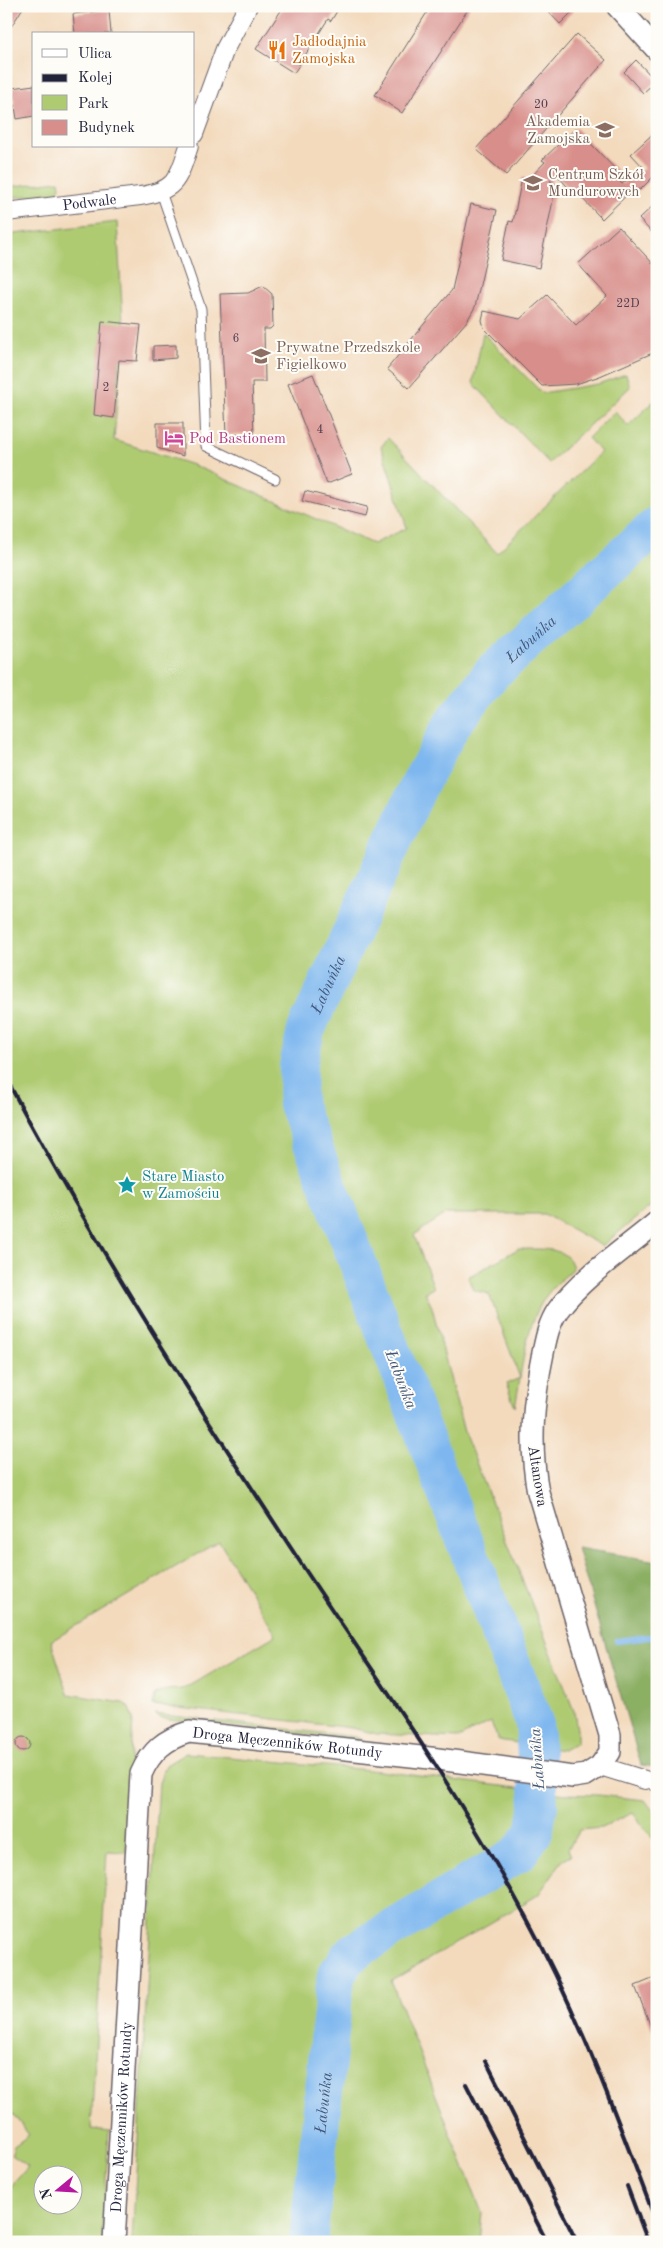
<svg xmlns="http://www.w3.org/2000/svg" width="663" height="2248" font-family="'Old Standard TT',serif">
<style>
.green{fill:#afcb72;stroke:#687656;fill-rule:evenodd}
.forest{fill:#8baf64;stroke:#566850}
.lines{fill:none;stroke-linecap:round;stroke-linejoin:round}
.stream{stroke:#7eb7ef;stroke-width:6}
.river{stroke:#7eb7ef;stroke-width:38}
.building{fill:#d88e8a}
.service-casing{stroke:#6b6268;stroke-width:11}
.minor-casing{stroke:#6b6268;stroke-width:20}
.tertiary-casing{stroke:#6b6268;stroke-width:24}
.service{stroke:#fff;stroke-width:9}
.minor{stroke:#fff;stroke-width:18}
.tertiary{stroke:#fff;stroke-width:21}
.rail{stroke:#22223b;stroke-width:4}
.labels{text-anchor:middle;stroke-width:4;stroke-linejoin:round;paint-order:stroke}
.number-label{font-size:12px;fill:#503d4f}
.food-label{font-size:15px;fill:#c56008;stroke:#fdfcf7;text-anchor:start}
.education-label{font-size:15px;fill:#785e54;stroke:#fdfcf7;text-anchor:start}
.street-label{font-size:15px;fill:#22223b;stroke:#fdfcf7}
.hotel-label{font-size:15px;fill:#b23c85;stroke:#fdfcf7;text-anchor:start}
.culture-label{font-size:15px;fill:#0d838f;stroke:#fdfcf7;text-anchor:start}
.water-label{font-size:16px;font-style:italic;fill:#42567a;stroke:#fdfcf7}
</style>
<rect width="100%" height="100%" fill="#fdfcf7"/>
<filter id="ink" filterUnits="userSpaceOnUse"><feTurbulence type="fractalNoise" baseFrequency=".02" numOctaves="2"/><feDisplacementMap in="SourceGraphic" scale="10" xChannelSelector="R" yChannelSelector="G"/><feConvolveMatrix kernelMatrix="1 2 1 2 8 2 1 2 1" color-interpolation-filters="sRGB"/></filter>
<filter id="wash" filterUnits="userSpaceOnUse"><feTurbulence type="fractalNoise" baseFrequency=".0096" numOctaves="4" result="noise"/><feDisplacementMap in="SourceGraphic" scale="20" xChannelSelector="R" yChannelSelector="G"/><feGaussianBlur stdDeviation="1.12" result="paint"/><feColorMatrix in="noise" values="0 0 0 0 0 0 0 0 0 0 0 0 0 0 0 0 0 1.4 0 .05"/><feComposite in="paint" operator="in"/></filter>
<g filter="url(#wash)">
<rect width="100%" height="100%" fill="#f3dabd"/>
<!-- green -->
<g class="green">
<polygon points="59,181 60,187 56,193 6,198 6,187"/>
<path d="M 117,222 L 123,323 L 114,440 L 193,465 L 373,544 L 407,528 L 381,447 L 388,438 L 497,553 L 601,452 L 588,438 L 615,411 L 628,426 L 657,398 L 657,1201 L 602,1246 L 544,1214 L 446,1214 L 414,1235 L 434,1288 L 425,1292 L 432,1307 L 464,1432 L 574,1711 L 577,1730 L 577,1742 L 563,1750 L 498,1740 L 491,1722 L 458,1738 L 377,1734 L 352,1728 L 153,1705 L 155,1695 C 172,1685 174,1693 188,1687 L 276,1635 L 219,1541 L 51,1641 L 68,1694 L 123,1703 L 128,1706 L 133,1718 L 126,1852 L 107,1851 L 91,2129 L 109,2131 L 102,2242 L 6,2242 L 6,2192 L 28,2167 L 11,2155 L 14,2146 L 29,2135 L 6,2105 L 6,235 ZM 42,2176 L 72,2176 L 72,2206 L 42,2206 Z"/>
<polygon points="483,333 542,393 598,384 626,374 630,387 549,463 473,383"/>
<path d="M 518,1249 C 536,1250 569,1244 573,1269 C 563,1278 551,1288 544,1299 C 524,1330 522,1372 515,1407 L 506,1384 L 520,1378 L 489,1294 L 473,1290 L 468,1277 Z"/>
<polygon points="154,1714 357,1737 363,1741 160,1718"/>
<polygon points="186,1753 379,1771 566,1794 598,1795 645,1800 657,1816 657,1844 633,1813 601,1828 579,1830 568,1849 571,1856 562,1861 538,1895 391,1981 482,2213 479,2242 132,2242 159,1783 166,1765"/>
</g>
<!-- forest -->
<polygon class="forest" points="577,1548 657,1561 657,1767 641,1765"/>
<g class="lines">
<!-- stream -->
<polyline class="stream" points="617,1641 657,1636"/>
<!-- river -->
<path class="river" id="s1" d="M 308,2242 L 336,1975 L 352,1953 L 519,1853 L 534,1832 L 539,1805 L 534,1722 L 297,1104 L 298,1066 L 306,1030 L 421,781 L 453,723 L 492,673 L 657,525"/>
</g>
<g id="blocks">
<!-- building -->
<g class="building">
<polygon points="6,6 24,6 6,35"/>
<polygon points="284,6 340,6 331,21 328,19 294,73 256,49"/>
<polygon points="431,6 470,6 402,113 375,95"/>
<polygon points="543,6 578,6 560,24"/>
<polygon points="109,10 111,34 75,34 73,14"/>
<polygon points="577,34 606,60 506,175 476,149"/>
<polygon points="636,60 656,81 643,93 624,72"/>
<polygon points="34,85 34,116 17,119 12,88"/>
<polygon points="576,128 618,172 614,175 622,184 627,180 631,180 644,168 631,154 657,130 657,181 653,177 640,190 638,189 636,191 633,189 602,219 576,192 574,194 557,175 550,181 556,186 539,268 501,260 509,221 513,222 522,178 529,179 545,162 542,160"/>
<polygon points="657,202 657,238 639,219"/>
<polygon points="471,204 497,210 475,307 467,321 409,388 387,369 452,290"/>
<polygon points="619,227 657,268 657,351 600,376 576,384 542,386 484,328 482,320 484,311 520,319 547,295 576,325 607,296 578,264"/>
<polygon points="263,286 272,294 273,326 270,329 264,329 265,382 252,382 254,434 226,435 220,294 248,293"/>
<polygon points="102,321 141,325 137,361 119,360 114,418 94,415"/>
<polygon points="176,345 176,358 153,360 153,346"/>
<polygon points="313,374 352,474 327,484 288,384"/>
<polygon points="157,423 183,423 183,456 157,448"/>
<polygon points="305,491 367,507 365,517 302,501"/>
<circle cx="23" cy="1744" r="7"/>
<polygon points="657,1977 657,2042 635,1986"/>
</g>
</g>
</g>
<g filter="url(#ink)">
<use href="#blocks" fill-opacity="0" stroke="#6b6268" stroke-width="1"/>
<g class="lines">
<!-- service casing -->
<g class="service-casing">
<g id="service">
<polyline points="161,192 201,309 206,446 275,479"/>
<polyline points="645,1780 657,1788"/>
</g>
</g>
<!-- minor casing -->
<g class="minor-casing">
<g id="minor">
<polyline points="194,134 225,49 248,6"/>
<path id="s2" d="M 6,212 L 140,196 C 176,191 178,179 189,146"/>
<polyline points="600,1766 645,1780"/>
</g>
</g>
<!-- tertiary casing -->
<g class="tertiary-casing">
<g id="tertiary">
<polyline points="617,6 657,50"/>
<path id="s3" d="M 114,2242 L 141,1774 C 151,1751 165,1739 189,1732 L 430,1758 L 573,1777 L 586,1775 L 600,1766 L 610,1752 L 610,1735 L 538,1492 C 529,1445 533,1400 543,1353 C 546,1338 549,1323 558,1310 C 581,1278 626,1248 657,1222"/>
</g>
</g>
<!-- service -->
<use href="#service" class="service"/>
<!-- minor -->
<use href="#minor" class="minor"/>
<!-- tertiary -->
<use href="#tertiary" class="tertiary"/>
<!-- rail -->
<g class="rail">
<path d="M 6,1078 C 96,1248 200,1410 306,1571 C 382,1685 462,1798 527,1919 C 580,2016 618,2121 657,2224"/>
<polyline points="486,2061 577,2242"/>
<polyline points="466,2084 547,2242"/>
<polyline points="627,2186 648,2242"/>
</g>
</g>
</g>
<!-- icons -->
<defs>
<g id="restaurant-bare" transform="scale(1.5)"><path d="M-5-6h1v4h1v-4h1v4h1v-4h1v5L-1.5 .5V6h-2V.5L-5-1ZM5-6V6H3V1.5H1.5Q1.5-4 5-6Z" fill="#e8710a" stroke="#fdfcf7" stroke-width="2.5" paint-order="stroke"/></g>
<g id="university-bare" transform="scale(1.5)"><path d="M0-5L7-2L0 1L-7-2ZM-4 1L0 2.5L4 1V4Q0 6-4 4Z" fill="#8d6e63" stroke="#fdfcf7" stroke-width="2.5" paint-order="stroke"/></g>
<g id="school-bare" transform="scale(1.5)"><path d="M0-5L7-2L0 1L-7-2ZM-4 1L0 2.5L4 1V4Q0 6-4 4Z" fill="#8d6e63" stroke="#fdfcf7" stroke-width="2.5" paint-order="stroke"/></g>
<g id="hotel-bare" transform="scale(1.5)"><path d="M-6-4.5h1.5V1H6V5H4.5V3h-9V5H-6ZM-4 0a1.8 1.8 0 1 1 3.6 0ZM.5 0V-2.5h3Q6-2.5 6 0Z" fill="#d1479c" stroke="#fdfcf7" stroke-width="2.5" paint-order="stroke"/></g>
<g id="sight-bare" transform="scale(1.5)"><path d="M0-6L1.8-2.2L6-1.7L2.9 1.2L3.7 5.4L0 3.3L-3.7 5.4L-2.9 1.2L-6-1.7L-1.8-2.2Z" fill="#0f9aa8" stroke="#fdfcf7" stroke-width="2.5" paint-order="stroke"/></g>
</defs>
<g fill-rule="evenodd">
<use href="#restaurant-bare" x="277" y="50"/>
<use href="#university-bare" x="605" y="130"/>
<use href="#school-bare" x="533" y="183"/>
<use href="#school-bare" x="261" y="356"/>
<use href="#hotel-bare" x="174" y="438"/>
<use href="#sight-bare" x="127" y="1185"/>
</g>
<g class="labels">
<!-- number labels -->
<g class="number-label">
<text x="541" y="108">20</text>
<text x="628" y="307">22D</text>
<text x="236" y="342">6</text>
<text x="106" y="391">2</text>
<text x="320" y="433">4</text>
</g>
<!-- food labels -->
<g class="food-label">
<text x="292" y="46">Jadłodajnia<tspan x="292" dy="17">Zamojska</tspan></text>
</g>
<!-- education labels -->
<g class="education-label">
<text x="590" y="126" text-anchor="end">Akademia<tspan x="590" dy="17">Zamojska</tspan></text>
<text x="548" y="179">Centrum Szkół<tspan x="548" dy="17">Mundurowych</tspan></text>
<text x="276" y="352">Prywatne Przedszkole<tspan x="276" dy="17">Figielkowo</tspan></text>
</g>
<!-- street labels -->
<g class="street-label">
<text dy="5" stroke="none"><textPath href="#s2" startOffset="84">Podwale</textPath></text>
<text transform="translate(538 1476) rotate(81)" y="5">Altanowa</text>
<text dy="5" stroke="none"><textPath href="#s3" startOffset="634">Droga Męczenników Rotundy</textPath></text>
<text dy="5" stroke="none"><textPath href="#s3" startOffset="125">Droga Męczenników Rotundy</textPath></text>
</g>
<!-- hotel labels -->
<g class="hotel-label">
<text x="189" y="443">Pod Bastionem</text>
</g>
<!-- culture labels -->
<g class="culture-label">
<text x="142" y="1181">Stare Miasto<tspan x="142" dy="17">w Zamościu</tspan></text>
</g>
<!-- water labels -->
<g class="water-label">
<text dy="6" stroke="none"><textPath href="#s1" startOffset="1819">Łabuńka</textPath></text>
<text dy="6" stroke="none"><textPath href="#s1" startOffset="1414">Łabuńka</textPath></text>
<text transform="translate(402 1379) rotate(69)" y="6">Łabuńka</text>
<text transform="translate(536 1759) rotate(-94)" y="6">Łabuńka</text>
<text dy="6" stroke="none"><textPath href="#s1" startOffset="140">Łabuńka</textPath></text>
</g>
</g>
<!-- margin -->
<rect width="663" height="2248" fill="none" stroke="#fdfcf7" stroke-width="25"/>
<!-- legend -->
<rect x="32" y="32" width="162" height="115" fill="#fdfcf7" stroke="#a5a5ac"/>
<rect x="42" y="49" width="25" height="8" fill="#ffffff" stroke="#a5a5ac"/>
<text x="78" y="58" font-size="15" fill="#22223b">Ulica</text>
<rect x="42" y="74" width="25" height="8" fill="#22223b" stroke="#a5a5ac"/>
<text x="78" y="82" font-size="15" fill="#22223b">Kolej</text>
<rect x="42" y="95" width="25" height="15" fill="#afcb72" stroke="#a5a5ac"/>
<text x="78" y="108" font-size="15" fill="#22223b">Park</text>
<rect x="42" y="120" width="25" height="15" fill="#d88e8a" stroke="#a5a5ac"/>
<text x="78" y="132" font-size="15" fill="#22223b">Budynek</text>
<!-- north arrow -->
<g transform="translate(58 2190) rotate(252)"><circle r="24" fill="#fdfcf7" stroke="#a5a5ac"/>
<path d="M0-4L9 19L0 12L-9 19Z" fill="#b5179e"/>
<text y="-8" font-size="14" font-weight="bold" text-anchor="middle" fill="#22223b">N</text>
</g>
</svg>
